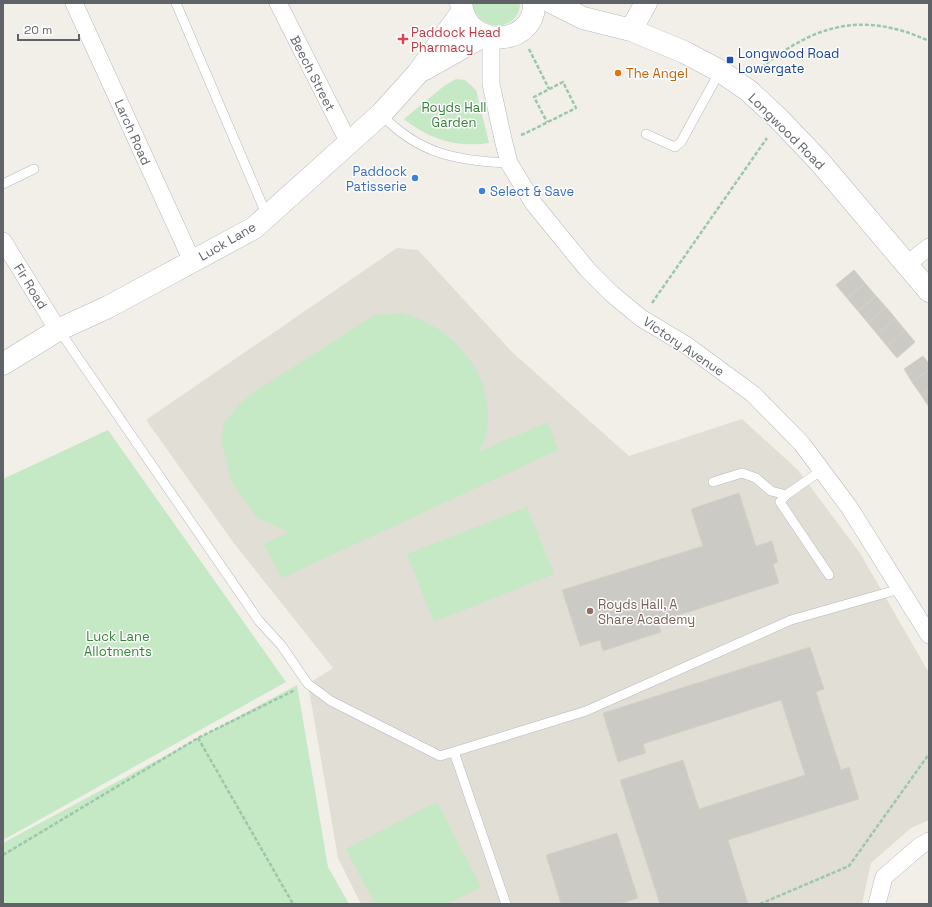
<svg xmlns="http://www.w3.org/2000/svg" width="932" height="907" font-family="'Space Grotesk',sans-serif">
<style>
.education{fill:#e1ded6}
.green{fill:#c5e8c5}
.building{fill:#cccac5;stroke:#d6d1c6}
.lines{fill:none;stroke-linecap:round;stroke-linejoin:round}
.lane-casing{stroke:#b5b8bc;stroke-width:10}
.street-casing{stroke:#b5b8bc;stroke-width:18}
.secondary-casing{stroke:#b6babf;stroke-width:23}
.path{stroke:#9cc7a9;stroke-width:2.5;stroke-dasharray:4 2;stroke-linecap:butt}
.lane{stroke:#fff;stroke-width:9}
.street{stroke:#fff;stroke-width:17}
.secondary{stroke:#fff;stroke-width:22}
.health-dot{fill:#e0444e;stroke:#fff;stroke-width:1.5}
.transit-dot{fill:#1a4fb4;stroke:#fff;stroke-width:1.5}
.food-dot{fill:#e8710a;stroke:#fff;stroke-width:1.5}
.shop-dot{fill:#3f7fe0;stroke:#fff;stroke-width:1.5}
.education-dot{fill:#8d6e63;stroke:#fff;stroke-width:1.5}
.labels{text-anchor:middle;stroke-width:3;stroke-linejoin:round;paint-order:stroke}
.health-label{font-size:13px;fill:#be3a42;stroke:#fff;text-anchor:start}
.transit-label{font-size:13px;fill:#164399;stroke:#fff;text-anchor:start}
.street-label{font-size:13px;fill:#5f6368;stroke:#fff}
.food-label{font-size:13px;fill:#c56008;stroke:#fff;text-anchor:start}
.park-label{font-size:13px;fill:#348238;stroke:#fff}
.shop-label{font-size:13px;fill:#366cbe;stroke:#fff;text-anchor:end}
.education-label{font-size:13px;fill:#785e54;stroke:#fff;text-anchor:start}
</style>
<rect width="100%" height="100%" fill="#f1efe8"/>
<!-- education -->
<polygon class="education" points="397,248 418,250 512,352 629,456 742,419 798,470 860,553 929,673 929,820 911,828 871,863 862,904 361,904 338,858 308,684 333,668 233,542 146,420"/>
<!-- green -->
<g class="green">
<path d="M 472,3 L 520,3 C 520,31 479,35 472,3 Z"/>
<path d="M 456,79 L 465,80 L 476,90 L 489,143 C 458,148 428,139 404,119 L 444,86 Z"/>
<path d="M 402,313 C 410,316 418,318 426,322 C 468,344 496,387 486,436 C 485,441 481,447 478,452 L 548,422 L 558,450 L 282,578 L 264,544 L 289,532 L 257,518 L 232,482 L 221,441 L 224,424 L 239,404 L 253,393 L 375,315 Z"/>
<polygon points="108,430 286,682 3,840 3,479"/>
<polygon points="527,507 554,574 434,622 407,554"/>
<polygon points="297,685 328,867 349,904 3,904 3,843"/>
<polygon points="437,802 481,887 448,904 375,904 346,849"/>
</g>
<!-- building -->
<g class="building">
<polygon points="854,270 865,283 847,298 836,285"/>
<polygon points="865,283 876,296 858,311 847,298"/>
<polygon points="876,296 886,307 868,323 858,311"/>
<polygon points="886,307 896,319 877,334 868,323"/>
<polygon points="896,319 905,330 887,346 877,334"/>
<polygon points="905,330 915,342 897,358 887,346"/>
<polygon points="923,356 929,364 929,370 912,382 904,369"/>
<polygon points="929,370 929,389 921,395 912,382"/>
<polygon points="929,389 929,407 921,395"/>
<polygon points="739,493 756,546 772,541 778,562 773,564 779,583 658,622 661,632 603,651 600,640 580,646 562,590 703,546 691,509"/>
<polygon points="810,647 824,689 816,692 841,770 849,767 859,799 728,840 748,904 660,904 620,780 683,760 699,809 805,775 781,700 643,744 646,753 618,762 603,713"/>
<polygon points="617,833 638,898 619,904 561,904 546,855"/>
</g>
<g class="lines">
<!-- lane casing -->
<g class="lane-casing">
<g id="lane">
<polyline points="176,3 267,216"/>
<path d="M 381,114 C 418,154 458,161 509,163"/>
<polyline points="646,134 675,147 681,142 720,71"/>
<polyline points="3,184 34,169"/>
<polyline points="59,330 259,621 281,645 308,684 331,701 440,756 586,711 791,620 900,589"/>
<polyline points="822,470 786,495 780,502 829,575"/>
<polyline points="713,482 742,473 756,478 771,491 786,495"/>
<polyline points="454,752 506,904"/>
</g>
</g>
<!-- street casing -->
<g class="street-casing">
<g id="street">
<polyline points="74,3 192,261"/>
<polyline points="278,3 349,143"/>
<polyline points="491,37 491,84 503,139 509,163 534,204 587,269 612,294 641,318 686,345 753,394 802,444 849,507 929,635"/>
<polyline points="3,241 58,330"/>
<polyline points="907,264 929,247"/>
<polyline points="877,904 884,877 920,846 929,841"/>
</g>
</g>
<!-- secondary casing -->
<g class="secondary-casing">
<g id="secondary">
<path d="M 461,3 C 466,52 536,46 534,3"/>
<polyline points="553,3 583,18 631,30 684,52 720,71 749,91 780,120 819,161 929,291"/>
<polyline points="631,30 646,3"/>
<polyline points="425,69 483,36"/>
<polyline points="3,364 58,330 108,307 254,228 381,114 418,73 462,12"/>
</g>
</g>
<!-- path -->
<g class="path">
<polyline points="529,49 549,89"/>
<path d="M 757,71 C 813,25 861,10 929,41"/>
<polyline points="521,135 526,133 576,108 563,82 534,97 547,122"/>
<polyline points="652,303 767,138"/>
<polyline points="198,738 293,904"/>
<polyline points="3,855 198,738 295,690"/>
<polyline points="760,904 849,866 929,754"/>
</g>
<!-- lane -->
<use href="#lane" class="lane"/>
<!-- street -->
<use href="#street" class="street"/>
<!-- secondary -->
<use href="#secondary" class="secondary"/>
</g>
<!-- markers -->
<path class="health-dot" d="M401 33h4v4h4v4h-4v4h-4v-4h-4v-4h4z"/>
<rect class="transit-dot" x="726" y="56" width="8" height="8" rx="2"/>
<circle class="food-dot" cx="618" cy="73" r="4"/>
<g class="shop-dot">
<circle cx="415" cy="178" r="4"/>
<circle cx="482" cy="191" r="4"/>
</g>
<circle class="education-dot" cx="590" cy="611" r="4"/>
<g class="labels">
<!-- health labels -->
<g class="health-label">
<text x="411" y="37">Paddock Head<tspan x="411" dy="15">Pharmacy</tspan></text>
</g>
<!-- transit labels -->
<g class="transit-label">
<text x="738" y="58">Longwood Road<tspan x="738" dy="15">Lowergate</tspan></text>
</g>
<!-- street labels -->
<g class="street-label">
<text transform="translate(313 73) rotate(63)" y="5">Beech Street</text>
<text transform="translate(787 131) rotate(45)" y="5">Longwood Road</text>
<text transform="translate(133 132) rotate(66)" y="5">Larch Road</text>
<text transform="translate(227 241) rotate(-30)" y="5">Luck Lane</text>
<text transform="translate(31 286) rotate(58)" y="5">Fir Road</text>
<text transform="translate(684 346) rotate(34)" y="5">Victory Avenue</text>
</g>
<!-- food labels -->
<g class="food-label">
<text x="626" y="78">The Angel</text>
</g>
<!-- park labels -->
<g class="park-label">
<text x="454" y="112">Royds Hall<tspan x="454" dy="15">Garden</tspan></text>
<text x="118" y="641">Luck Lane<tspan x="118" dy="15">Allotments</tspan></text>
</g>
<!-- shop labels -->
<g class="shop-label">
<text x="407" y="176">Paddock<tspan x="407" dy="15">Patisserie</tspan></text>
<text x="490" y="196" text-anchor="start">Select &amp; Save</text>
</g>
<!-- education labels -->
<g class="education-label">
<text x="598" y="609">Royds Hall, A<tspan x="598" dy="15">Share Academy</tspan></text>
</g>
</g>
<!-- border -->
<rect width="932" height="907" fill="none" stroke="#5f6368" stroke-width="8"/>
<!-- scale -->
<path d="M18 34v6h61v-6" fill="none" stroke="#5f6368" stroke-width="2"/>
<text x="24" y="34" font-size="12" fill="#5f6368" stroke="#ffffff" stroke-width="3" paint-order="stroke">20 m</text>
</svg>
